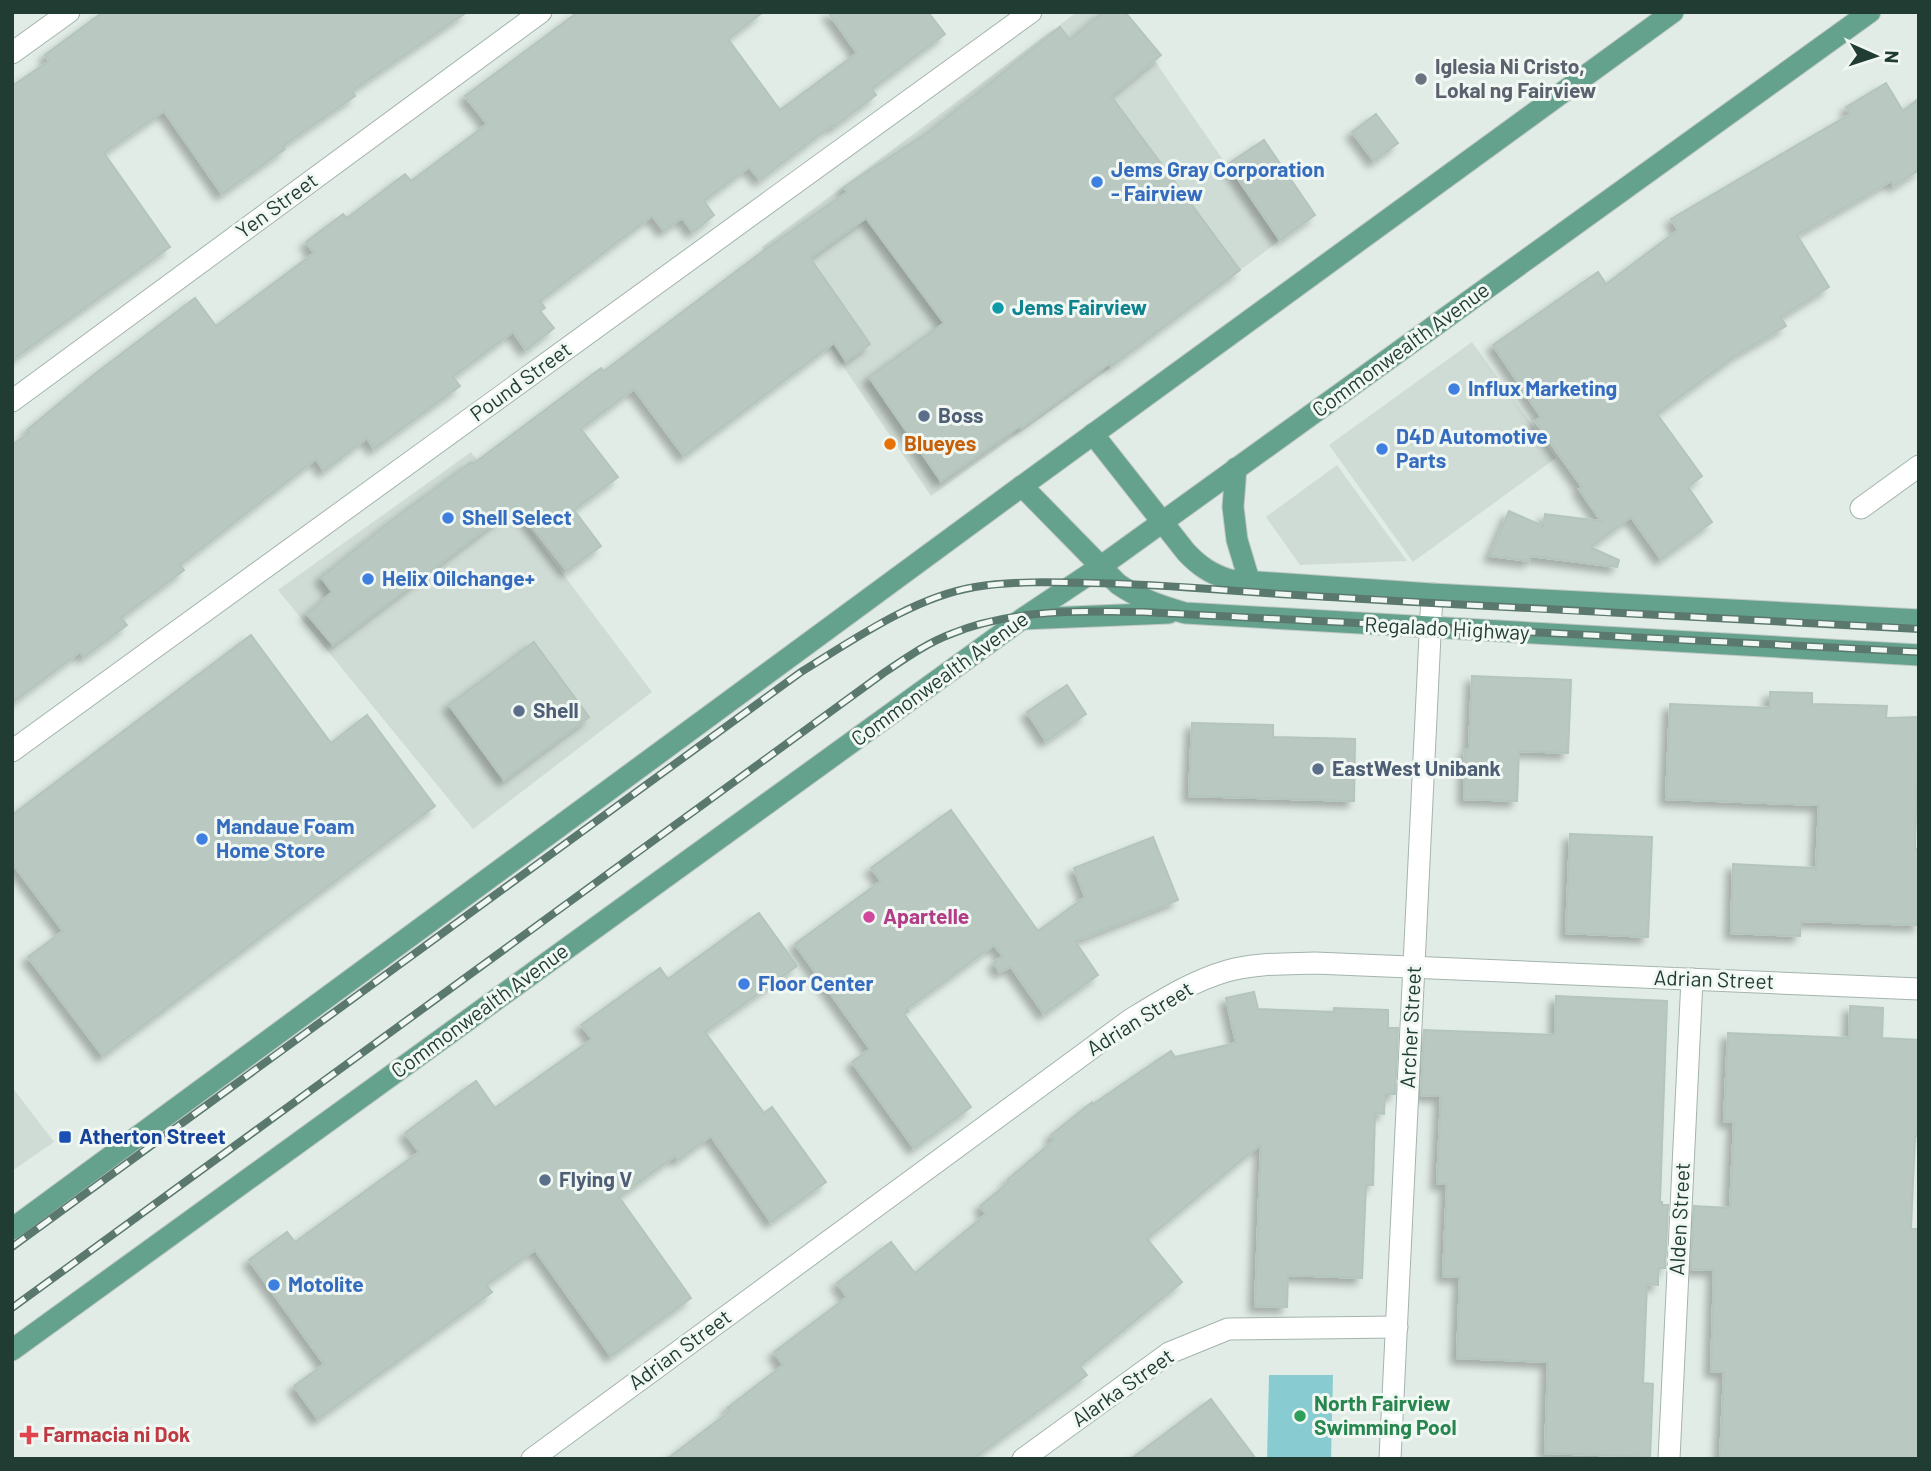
<svg xmlns="http://www.w3.org/2000/svg" width="1931" height="1471" font-family="Barlow,sans-serif">
<style>
.built{fill:#cfdbd5}
.water{fill:#88ccd1}
.building{fill:#b9c9c1;stroke:#b3c5bc;stroke-width:2;filter:url(#shadow)}
.lines{fill:none;stroke-linecap:round;stroke-linejoin:round}
.minor-casing{stroke:#a4b4ad;stroke-width:23}
.major-casing{stroke:#c1c8c6;stroke-width:23}
.minor{stroke:#fff;stroke-width:21}
.major{stroke:#65a28d;stroke-width:21}
.rail-casing{stroke:#5b786e;stroke-width:8}
.rail{stroke:#f1f8f4;stroke-width:5;stroke-dasharray:16;stroke-linecap:butt}
.worship-dot{fill:#6b7280;stroke:#f1f8f4;stroke-width:2.5}
.shop-dot{fill:#3f7fe0;stroke:#f1f8f4;stroke-width:2.5}
.culture-dot{fill:#0f9aa8;stroke:#f1f8f4;stroke-width:2.5}
.service-dot{fill:#5c6f8a;stroke:#f1f8f4;stroke-width:2.5}
.food-dot{fill:#e8710a;stroke:#f1f8f4;stroke-width:2.5}
.hotel-dot{fill:#d1479c;stroke:#f1f8f4;stroke-width:2.5}
.transit-dot{fill:#1a4fb4;stroke:#f1f8f4;stroke-width:2.5}
.leisure-dot{fill:#2e9e5b;stroke:#f1f8f4;stroke-width:2.5}
.health-dot{fill:#e0444e;stroke:#f1f8f4;stroke-width:2.5}
.labels{text-anchor:middle;stroke-width:6;stroke-linejoin:round;paint-order:stroke}
.worship-label{font-size:21px;font-weight:bold;fill:#5b616d;stroke:#f1f8f4;text-anchor:start}
.shop-label{font-size:21px;font-weight:bold;fill:#366cbe;stroke:#f1f8f4;text-anchor:start}
.street-label{font-size:21px;fill:#213c33;stroke:#f1f8f4}
.culture-label{font-size:21px;font-weight:bold;fill:#0d838f;stroke:#f1f8f4;text-anchor:start}
.service-label{font-size:21px;font-weight:bold;fill:#4e5e75;stroke:#f1f8f4;text-anchor:start}
.food-label{font-size:21px;font-weight:bold;fill:#c56008;stroke:#f1f8f4;text-anchor:start}
.hotel-label{font-size:21px;font-weight:bold;fill:#b23c85;stroke:#f1f8f4;text-anchor:start}
.transit-label{font-size:21px;font-weight:bold;fill:#164399;stroke:#f1f8f4;text-anchor:start}
.leisure-label{font-size:21px;font-weight:bold;fill:#27864d;stroke:#f1f8f4;text-anchor:start}
.health-label{font-size:21px;font-weight:bold;fill:#be3a42;stroke:#f1f8f4;text-anchor:start}
</style>
<defs>
<filter id="shadow"><feDropShadow dx="-6" dy="6" stdDeviation="3.5" flood-color="#0004"/></filter>
</defs>
<rect width="100%" height="100%" fill="#e1ece6"/>
<!-- built -->
<g class="built">
<polygon points="1077,12 1121,12 1279,241 1109,369 931,496 762,247"/>
<polygon points="1472,342 1556,458 1413,562 1329,445"/>
<polygon points="471,452 652,692 473,829 278,590"/>
<polygon points="1337,465 1371,512 1407,561 1300,565 1266,517"/>
<polygon points="12,1087 54,1142 12,1171"/>
</g>
<!-- water -->
<polygon class="water" points="1269,1375 1333,1375 1331,1459 1267,1459"/>
<!-- building -->
<g class="building">
<polygon points="103,12 467,12 352,91 355,96 283,146 285,149 222,194 164,111 104,153 170,247 12,360 12,86 49,61 45,55"/>
<polygon points="578,12 763,12 728,39 780,110 857,53 828,12 928,12 945,34 872,89 876,95 834,127 832,125 760,180 749,167 704,201 714,215 693,232 682,218 664,231 652,216 540,301 545,308 540,311 554,328 526,350 513,332 453,377 460,386 374,449 367,438 324,471 316,459 180,565 184,570 121,618 127,625 84,657 80,652 12,703 12,445 29,433 27,430 96,373 195,298 216,326 314,253 306,242 343,214 347,218 405,174 411,181 487,124 465,96"/>
<polygon points="1103,12 1125,12 1161,55 1111,96 1240,270 1111,366 1110,363 1021,428 1020,426 941,481 869,377 944,323 866,218 810,258 870,344 846,361 834,343 684,456 634,389 581,429 618,477 574,510 601,546 567,571 516,506 333,645 307,614 332,592 321,577 387,524 471,462 473,464 601,368 604,371 767,248 847,192 844,187 930,131 1060,27 1070,40"/>
<polygon points="1886,83 1903,111 1919,98 1919,170 1894,186 1891,181 1797,235 1829,287 1781,317 1786,326 1738,354 1657,414 1702,476 1688,487 1712,522 1661,559 1631,517 1592,546 1592,548 1619,560 1617,567 1530,556 1530,561 1490,556 1509,511 1543,526 1545,514 1601,521 1579,489 1582,487 1535,421 1541,417 1493,345 1598,272 1606,284 1678,230 1671,219 1850,114 1846,107"/>
<polygon points="1376,114 1398,143 1374,161 1352,132"/>
<polygon points="1264,140 1315,215 1280,240 1228,164"/>
<polygon points="251,635 331,743 367,715 435,806 103,1056 28,957 63,931 12,863 12,815"/>
<polygon points="534,642 589,717 504,780 449,705"/>
<polygon points="1472,676 1571,680 1568,753 1519,751 1517,801 1464,799 1465,750 1469,749"/>
<polygon points="1067,685 1086,714 1046,741 1027,712"/>
<polygon points="1770,692 1812,693 1812,704 1887,706 1886,718 1919,717 1915,849 1919,849 1919,925 1801,921 1800,936 1731,933 1733,864 1816,868 1819,805 1666,799 1670,704 1770,708"/>
<polygon points="1192,723 1273,725 1273,737 1355,739 1354,801 1189,796"/>
<polygon points="951,810 1038,931 1085,897 1074,868 1153,837 1178,900 1075,941 1098,975 1044,1014 1011,967 999,972 994,962 1003,956 994,945 907,1009 909,1011 904,1014 971,1107 914,1148 852,1062 870,1049 795,944 881,881 871,868"/>
<polygon points="1570,834 1652,837 1648,937 1566,933"/>
<polygon points="759,913 797,966 705,1032 764,1113 772,1107 826,1182 771,1222 711,1136 678,1160 675,1156 619,1197 691,1298 611,1356 535,1250 486,1285 492,1292 318,1419 294,1386 324,1364 249,1260 287,1232 295,1242 419,1152 405,1133 476,1081 495,1108 592,1039 581,1025 660,968 668,979"/>
<polygon points="1254,992 1258,1009 1334,1012 1334,1008 1388,1010 1388,1028 1398,1028 1395,1094 1385,1094 1384,1114 1375,1113 1373,1185 1366,1185 1362,1278 1288,1275 1287,1307 1255,1306 1261,1144 1147,1239 1182,1282 1080,1366 1087,1375 973,1459 667,1459 730,1411 727,1408 783,1365 774,1352 847,1297 837,1283 891,1242 915,1273 986,1214 980,1206 1009,1182 1007,1180 1054,1140 1051,1135 1092,1102 1093,1104 1171,1051 1175,1057 1236,1043 1226,998"/>
<polygon points="1556,996 1667,1001 1660,1202 1662,1202 1662,1205 1668,1205 1665,1268 1658,1268 1658,1285 1647,1284 1643,1383 1653,1384 1650,1457 1545,1453 1548,1362 1457,1358 1460,1277 1443,1276 1447,1184 1437,1184 1441,1096 1421,1095 1424,1030 1555,1035"/>
<polygon points="1850,1006 1883,1008 1882,1038 1919,1040 1919,1136 1915,1136 1911,1229 1919,1229 1919,1459 1720,1459 1724,1372 1711,1371 1714,1270 1691,1269 1694,1206 1730,1208 1734,1122 1724,1121 1728,1033 1849,1038"/>
<polygon points="1211,1399 1256,1459 1131,1459"/>
</g>
<g class="lines">
<!-- minor casing -->
<g class="minor-casing">
<g id="minor">
<polyline points="12,53 69,12"/>
<polyline points="12,401 541,12"/>
<polyline points="1861,508 1919,466"/>
<polyline points="12,751 1031,12"/>
<path d="M 532,1459 L 1130,1020 C 1161,1001 1192,981 1227,971 C 1255,963 1286,964 1315,963 L 1919,989"/>
<polyline points="1023,1459 1169,1353 1228,1329 1397,1327"/>
<polyline points="1390,1459 1432,594"/>
<polyline points="1669,1459 1692,979"/>
</g>
</g>
<!-- major casing -->
<g class="major-casing">
<g id="major">
<path d="M 1093,434 L 1186,552 C 1199,566 1211,574 1230,580 L 1432,594 L 1919,620"/>
<polyline points="1236,468 1233,507 1237,540 1250,583"/>
<path d="M 1022,486 L 1118,584 C 1140,599 1160,606 1185,613 L 1919,655"/>
<polyline points="1023,619 1169,613"/>
<polyline points="12,1229 1022,486 1673,12"/>
<polyline points="12,1350 1022,619 1100,567 1870,12"/>
</g>
</g>
<!-- minor -->
<use href="#minor" class="minor"/>
<!-- major -->
<use href="#major" class="major"/>
<!-- rail casing -->
<g class="rail-casing">
<g id="rail">
<path d="M 12,1247 L 801,672 C 853,640 914,597 975,587 C 1012,581 1052,582 1090,583 C 1170,584 1250,593 1330,597 C 1526,609 1722,618 1919,629"/>
<path d="M 12,1308 L 885,672 C 906,658 927,643 951,634 C 1012,609 1078,611 1143,612 L 1919,652"/>
</g>
</g>
<!-- rail -->
<use href="#rail" class="rail"/>
</g>
<!-- markers -->
<circle class="worship-dot" cx="1421" cy="79" r="7"/>
<g class="shop-dot">
<circle cx="1097" cy="182" r="7"/>
<circle cx="1454" cy="389" r="7"/>
<circle cx="1382" cy="449" r="7"/>
<circle cx="448" cy="518" r="7"/>
<circle cx="368" cy="579" r="7"/>
<circle cx="202" cy="839" r="7"/>
<circle cx="744" cy="984" r="7"/>
<circle cx="274" cy="1285" r="7"/>
</g>
<circle class="culture-dot" cx="998" cy="308" r="7"/>
<g class="service-dot">
<circle cx="924" cy="416" r="7"/>
<circle cx="519" cy="711" r="7"/>
<circle cx="1318" cy="769" r="7"/>
<circle cx="545" cy="1180" r="7"/>
</g>
<circle class="food-dot" cx="890" cy="444" r="7"/>
<circle class="hotel-dot" cx="869" cy="917" r="7"/>
<rect class="transit-dot" x="58" y="1130" width="14" height="14" rx="3.5"/>
<circle class="leisure-dot" cx="1300" cy="1416" r="7"/>
<path class="health-dot" d="M25.5 1424.5h7v7h7v7h-7v7h-7v-7h-7v-7h7z"/>
<g class="labels">
<!-- worship labels -->
<g class="worship-label">
<text x="1435" y="74">Iglesia Ni Cristo,<tspan x="1435" dy="24">Lokal ng Fairview</tspan></text>
</g>
<!-- shop labels -->
<g class="shop-label">
<text x="1111" y="177">Jems Gray Corporation<tspan x="1111" dy="24">- Fairview</tspan></text>
<text x="1468" y="396">Influx Marketing</text>
<text x="1396" y="444">D4D Automotive<tspan x="1396" dy="24">Parts</tspan></text>
<text x="462" y="525">Shell Select</text>
<text x="382" y="586">Helix Oilchange+</text>
<text x="216" y="834">Mandaue Foam<tspan x="216" dy="24">Home Store</tspan></text>
<text x="758" y="991">Floor Center</text>
<text x="288" y="1292">Motolite</text>
</g>
<!-- street labels -->
<g class="street-label">
<text transform="translate(277 206) rotate(-36)" y="7">Yen Street</text>
<text transform="translate(1401 350) rotate(-36)" y="7">Commonwealth Avenue</text>
<text transform="translate(521 382) rotate(-36)" y="7">Pound Street</text>
<text transform="translate(1447 629) rotate(3)" y="7">Regalado Highway</text>
<text transform="translate(940 679) rotate(-36)" y="7">Commonwealth Avenue</text>
<text transform="translate(1714 980) rotate(2)" y="7">Adrian Street</text>
<text transform="translate(480 1011) rotate(-36)" y="7">Commonwealth Avenue</text>
<text transform="translate(1140 1019) rotate(-32)" y="7">Adrian Street</text>
<text transform="translate(1411 1027) rotate(-87)" y="7">Archer Street</text>
<text transform="translate(1680 1219) rotate(-87)" y="7">Alden Street</text>
<text transform="translate(680 1350) rotate(-36)" y="7">Adrian Street</text>
<text transform="translate(1123 1388) rotate(-35)" y="7">Alarka Street</text>
</g>
<!-- culture labels -->
<g class="culture-label">
<text x="1012" y="315">Jems Fairview</text>
</g>
<!-- service labels -->
<g class="service-label">
<text x="938" y="423">Boss</text>
<text x="533" y="718">Shell</text>
<text x="1332" y="776">EastWest Unibank</text>
<text x="559" y="1187">Flying V</text>
</g>
<!-- food labels -->
<g class="food-label">
<text x="904" y="451">Blueyes</text>
</g>
<!-- hotel labels -->
<g class="hotel-label">
<text x="883" y="924">Apartelle</text>
</g>
<!-- transit labels -->
<g class="transit-label">
<text x="79" y="1144">Atherton Street</text>
</g>
<!-- leisure labels -->
<g class="leisure-label">
<text x="1314" y="1411">North Fairview<tspan x="1314" dy="24">Swimming Pool</tspan></text>
</g>
<!-- health labels -->
<g class="health-label">
<text x="43" y="1442">Farmacia ni Dok</text>
</g>
</g>
<!-- border -->
<rect width="1931" height="1471" fill="none" stroke="#213c33" stroke-width="28"/>
<!-- north arrow -->
<g transform="translate(1875 56) rotate(93)" stroke="#f1f8f4" stroke-width="5" paint-order="stroke">
<path d="M0-5L12 26L0 18L-12 26Z" fill="#213c33"/>
<text y="-10" font-size="19" font-weight="bold" text-anchor="middle" fill="#213c33">N</text>
</g>
</svg>
